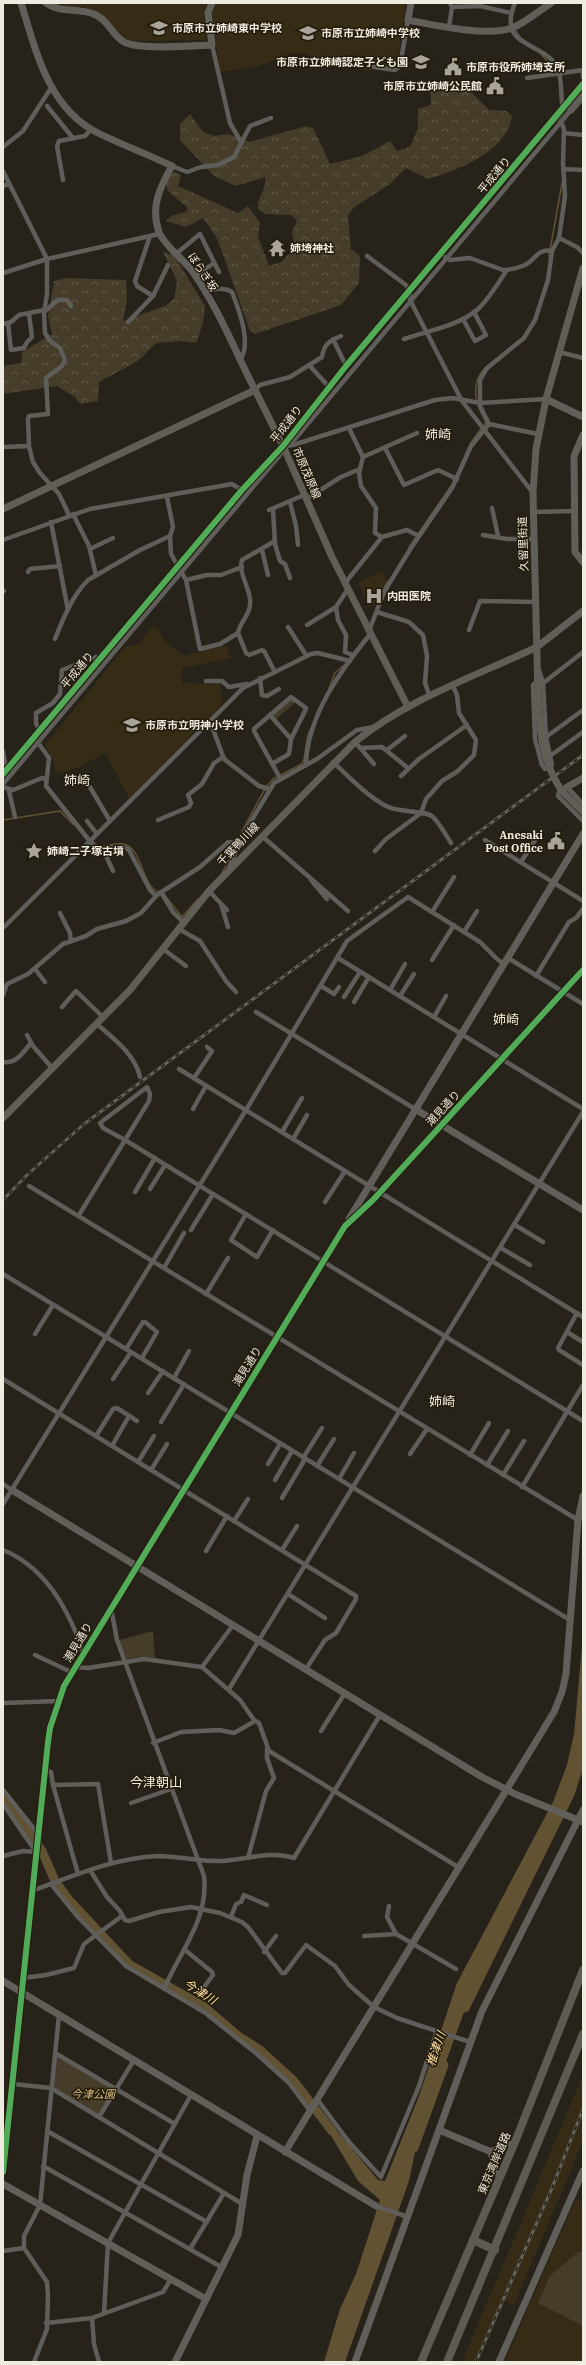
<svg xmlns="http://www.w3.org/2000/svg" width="586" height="2365" font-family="'IBM Plex Serif','Noto Sans JP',serif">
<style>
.built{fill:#362c16}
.forest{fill:url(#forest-crowns)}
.park{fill:#453c29}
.water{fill:#605233}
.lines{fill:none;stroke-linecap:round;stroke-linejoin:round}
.stream{stroke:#605233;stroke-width:1.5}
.river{stroke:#605233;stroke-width:9}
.street{stroke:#605e5a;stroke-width:4.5}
.secondary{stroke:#625f5b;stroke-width:7}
.primary{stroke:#615e58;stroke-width:7}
.highway{stroke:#5e5a54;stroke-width:8}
.rail-casing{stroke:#64625c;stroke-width:3}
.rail{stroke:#231b0a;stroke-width:1.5;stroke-dasharray:4.5;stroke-linecap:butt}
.primary-bridge{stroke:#615e58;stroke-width:7}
.cycleway-casing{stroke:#231b0a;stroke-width:8}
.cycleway{stroke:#51ab58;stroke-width:6}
.labels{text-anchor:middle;stroke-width:3;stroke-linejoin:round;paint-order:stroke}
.poi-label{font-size:11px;font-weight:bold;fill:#f0ebe0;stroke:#231b0a;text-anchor:start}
.street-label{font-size:11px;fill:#f0ebe0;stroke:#231b0a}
.park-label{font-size:11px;font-style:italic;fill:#d9be83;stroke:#231b0a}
.water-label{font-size:12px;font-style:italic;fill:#fde1a5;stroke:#231b0a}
.quarter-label{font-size:13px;fill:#f0ebe0;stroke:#231b0a}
</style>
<defs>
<pattern id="forest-crowns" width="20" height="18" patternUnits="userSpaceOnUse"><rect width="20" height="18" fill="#453c29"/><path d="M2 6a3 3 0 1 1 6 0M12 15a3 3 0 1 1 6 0" fill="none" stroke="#605848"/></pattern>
</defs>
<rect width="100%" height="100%" fill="#27231a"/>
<!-- built -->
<g class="built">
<polygon points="52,3 207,3 204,16 206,40 131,41 118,34 98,12 84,7 64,7"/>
<polygon points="216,3 406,3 397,64 393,68 374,65 372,71 329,62 302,53 292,53 256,67 220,72 212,13"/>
<polygon points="383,571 388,588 379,603 368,607 358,582"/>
<polygon points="153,627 157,628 165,641 184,656 226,645 231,658 182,668 182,683 220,684 222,704 129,798 105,753 80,767 56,773 52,758 45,745 125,647 140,644 148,630"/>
<polygon points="583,2075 583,2141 514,2305 503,2300 477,2362 462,2362"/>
<polygon points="576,2199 583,2203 583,2362 504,2362"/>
</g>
<!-- forest -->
<g class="forest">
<path d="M 440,83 L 469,90 L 489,110 L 506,111 L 512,116 C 507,152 458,170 428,179 L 406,168 L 390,184 L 353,208 L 348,216 L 351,249 L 360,256 L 359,283 L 341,305 L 255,334 L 250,331 L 217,238 L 203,218 L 186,227 L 166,221 L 173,215 L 186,212 L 188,208 L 167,190 L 167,177 L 175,172 L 181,175 L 178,186 L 238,213 L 248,206 L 260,223 L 258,236 L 269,266 L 281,262 L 295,248 L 292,232 L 297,221 L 291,215 L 265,214 L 258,209 C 257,197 267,189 265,177 L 236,186 L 214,176 L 180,140 L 180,124 L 190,114 L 203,132 L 214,136 L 228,134 L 250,142 L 306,126 L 313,128 L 330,164 L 362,156 L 390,141 L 397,151 L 410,147 L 418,128 L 418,109 L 431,105 L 430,86 Z"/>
<polygon points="163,252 174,255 205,306 203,323 196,343 180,341 156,343 138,361 99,382 98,401 80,404 75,397 57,386 3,394 3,366 21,363 22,352 52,334 48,316 54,281 65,278 126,280 127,299 123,321 165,306 174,299 177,281"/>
</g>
<!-- park -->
<g class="park">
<polygon points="291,697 298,700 274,721 270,715"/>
<polygon points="153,1631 155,1658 143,1657 127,1659 119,1640"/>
<polygon points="55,2053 116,2089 99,2117 51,2088"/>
<polygon points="578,2252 583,2252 583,2326 538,2303 550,2276"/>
</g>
<!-- water -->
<polygon class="water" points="583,1635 582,1758 570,1794 468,2001 431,2103 421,2123 409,2181 345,2362 324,2362 340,2309 356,2274 380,2200 358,2181 323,2122 329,2121 378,2180 385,2181 419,2096 457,1983 553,1802 567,1765 574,1734"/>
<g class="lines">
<!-- stream -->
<g class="stream">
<polyline points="515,30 520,37"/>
<polyline points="540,53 556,71"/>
<polyline points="549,256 562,183"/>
<path d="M 470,444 L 486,422 C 476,405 469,385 485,368"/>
<polyline points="418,534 451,486"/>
<polyline points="409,547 416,537"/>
<polyline points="384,588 388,581"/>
<polyline points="329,688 335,673 344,665"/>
<polyline points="3,820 60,811 74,825"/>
<path d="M 241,833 L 266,787 L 273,779 L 302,764 C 307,756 304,742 310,730"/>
<path d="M 92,840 L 98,847 C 106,846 115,843 123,844 C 143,847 141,887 159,892"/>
<polyline points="222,873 234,850"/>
<polyline points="163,893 182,917 198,899"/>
</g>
<!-- river -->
<g class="river">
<polyline points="3,1798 42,1851 55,1881 69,1900 130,1965 203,2006 238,2036 260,2050 293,2080 332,2131"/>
<polyline points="465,2008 570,1794 583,1754"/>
<polyline points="414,2148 444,2065"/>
</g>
<!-- street -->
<g class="street">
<path d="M 515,3 C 496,48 543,41 557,67 C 563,78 560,97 563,109"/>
<polyline points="452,7 480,6 511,13"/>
<polyline points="449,27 452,7 450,3"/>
<polyline points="212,45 230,123 241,142"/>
<polyline points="374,67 395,70 400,66 408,20"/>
<polyline points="527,78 583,70 583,77"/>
<polyline points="47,106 73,138"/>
<polyline points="564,133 583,135"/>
<polyline points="3,147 23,131 51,88"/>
<polyline points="172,166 187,172 201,167 218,165 234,157 250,126 271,118"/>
<polyline points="563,169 583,170"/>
<polyline points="3,171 47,259 47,294 44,313 45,333 50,341 60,348 65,360 62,366 46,378 48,414 29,416 28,419 29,446 33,462 40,473 59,494 69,515"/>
<polyline points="63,180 57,146 59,141 85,136 91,129"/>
<polyline points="3,186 9,184"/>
<polyline points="150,236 135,281 137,286 153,296"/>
<polyline points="559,238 577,247 583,253"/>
<polyline points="177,253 200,234 219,272"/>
<polyline points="367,256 406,285 410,291 410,300 462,401 533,493"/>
<path d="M 445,257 L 450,260 L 470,258 L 503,270 C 510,270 518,268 525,265 C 535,260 538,248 552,251"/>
<polyline points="3,273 47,259 159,234"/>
<polyline points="195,276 214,263"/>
<path d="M 205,291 C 214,289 223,287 232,292 C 239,310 252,343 240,360"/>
<polyline points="44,312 58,300 67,300 71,306"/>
<polyline points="463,319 475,341 486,335 474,312"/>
<polyline points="128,322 153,296 168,265"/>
<polyline points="8,323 11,350 24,348 27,342 32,337 29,314"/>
<polyline points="3,324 11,322 19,315 44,310"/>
<polyline points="333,339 346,366"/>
<path d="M 404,339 C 427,331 459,326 478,309 C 489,299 498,283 507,270"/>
<polyline points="559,352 583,358"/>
<polyline points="310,366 329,387"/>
<path d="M 255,390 L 260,385 L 290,377 L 322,357 C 324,344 329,341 341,336"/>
<polyline points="489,424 480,406 480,380 487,368 524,338 535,320 548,280 552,251 559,238 565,196 563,163 564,129 561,122"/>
<polyline points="489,424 538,434"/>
<polyline points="349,428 363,457 359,473 361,486 376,508 375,533 382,537"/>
<polyline points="284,446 293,445 435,400 453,398 480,403 546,399"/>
<polyline points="3,447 29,446"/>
<polyline points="385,448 404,485 438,470 457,479"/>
<polyline points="363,457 417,433"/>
<polyline points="167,497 173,527 170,536 171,554 186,580 200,649 220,644 238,633 246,653 249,655 262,650 264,651 275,672"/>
<polyline points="306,499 341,477 360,469"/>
<polyline points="290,502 296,526 298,545"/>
<polyline points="492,508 498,536"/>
<polyline points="273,509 275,544 280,561 285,564 290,578"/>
<polyline points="269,510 304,495"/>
<polyline points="533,512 574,511"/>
<polyline points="73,514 89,546 96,575"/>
<polyline points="51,522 68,610"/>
<polyline points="483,535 507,539 534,539"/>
<polyline points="3,540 90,509 232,484 242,490"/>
<polyline points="90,549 113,538"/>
<polyline points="262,550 268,575"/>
<polyline points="28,572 30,569 60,566"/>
<polyline points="186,580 207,575 221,575 242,567"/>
<polyline points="345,583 382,537 407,530 419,536"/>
<polyline points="3,592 4,591"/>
<polyline points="336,607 338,620 346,635 345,652 353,655"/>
<polyline points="377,612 409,622 423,635 427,656 425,683 430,697"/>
<polyline points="307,625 336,607 348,589"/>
<polyline points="288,627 306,655"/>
<polyline points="469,630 480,601 536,602"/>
<polyline points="369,631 384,592 411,548 452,488 471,446 489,424"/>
<path d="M 238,633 C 240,621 252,614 250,599 C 249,587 238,572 242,560 L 275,541"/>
<path d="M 55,639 C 63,619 72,596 88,580 L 140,550 L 170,536"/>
<polyline points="260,678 262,695 267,696 279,689"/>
<polyline points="206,681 222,681 229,687 247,684"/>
<polyline points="537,681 533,685 535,739 542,765 545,769 552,765 546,737 543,683 539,670"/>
<polyline points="542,684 583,652"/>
<polyline points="270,715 291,739"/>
<polyline points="210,721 224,759 259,786 269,789"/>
<polyline points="39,730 36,723 36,713 53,703 60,694 62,670 96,657 99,659"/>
<polyline points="546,737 583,710"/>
<path d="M 36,740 L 49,758 L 46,786 L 96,849 C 107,851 120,842 129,850 L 150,890 L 156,896"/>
<polyline points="355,742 374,764"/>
<polyline points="360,748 382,747 408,768"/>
<polyline points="387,750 405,736"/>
<polyline points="3,751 5,763 11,769"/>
<polyline points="550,756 583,732"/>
<path d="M 333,762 C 349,777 366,795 386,806 C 399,813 426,810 433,817 C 440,824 446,835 451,843"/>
<polyline points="272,764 289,754 291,739 305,711 306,708 291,697 254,729 254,731 280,778"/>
<path d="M 306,765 C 307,716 341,670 371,633"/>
<polyline points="3,774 242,490 283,446 346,366 556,118"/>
<polyline points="401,776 419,759 467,725"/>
<polyline points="3,784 280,455 283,446 295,439 571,110"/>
<polyline points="3,787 13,790 42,778 45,779"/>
<polyline points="90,787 110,821"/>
<polyline points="565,789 567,787 583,804"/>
<polyline points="9,791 15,817"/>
<polyline points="559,792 558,796 583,821"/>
<polyline points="158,820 189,807 191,803 188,795 202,784 214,763 223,757"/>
<polyline points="87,821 97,834"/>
<polyline points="262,836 348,911"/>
<polyline points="485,840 583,901"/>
<polyline points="112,848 107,858 113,871"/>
<polyline points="375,851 386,839 421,813 426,799 442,781 458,771 474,755 476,740 459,713 457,695 453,686"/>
<polyline points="521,862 535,840"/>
<polyline points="229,868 244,833 274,783 317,759 357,730 374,727"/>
<polyline points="311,880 327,899"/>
<polyline points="209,891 227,910"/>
<polyline points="161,892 173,912 184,923"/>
<polyline points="221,904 228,927"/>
<polyline points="432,912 454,877"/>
<polyline points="60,913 70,933 71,941"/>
<polyline points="3,928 243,688 311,654 318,653 350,661"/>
<polyline points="179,929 200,941 226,981 236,992"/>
<polyline points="464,932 477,911"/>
<polyline points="163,949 186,966"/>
<polyline points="338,958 583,1109"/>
<polyline points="508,958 583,1004"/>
<polyline points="432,960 454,925"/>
<polyline points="35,969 45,982"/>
<polyline points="536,976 569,922 576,918 583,909"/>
<polyline points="321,986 334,994 339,987"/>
<polyline points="390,990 405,964"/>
<polyline points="3,995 7,984 28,974 63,944 86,936 97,929 126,921 141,913 157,895 200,867 225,845 228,842 241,843"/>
<polyline points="400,996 414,974"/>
<polyline points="344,997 360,972"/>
<polyline points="354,1002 369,977"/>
<polyline points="62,1007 76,991 103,1017"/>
<polyline points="256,1012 415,1109"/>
<polyline points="434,1017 446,996"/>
<path d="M 97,1024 C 113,1038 135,1054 140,1077"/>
<polyline points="27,1035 33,1046 53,1069"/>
<path d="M 3,1062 C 17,1064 23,1052 31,1043"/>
<polyline points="179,1069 583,1317"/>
<polyline points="194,1078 212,1051 207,1047"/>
<polyline points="193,1109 206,1086"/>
<polyline points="282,1132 302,1098"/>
<polyline points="293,1139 307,1115"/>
<polyline points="29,1186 578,1520"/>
<polyline points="150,1189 165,1165"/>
<polyline points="135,1192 155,1158"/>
<polyline points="325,1202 345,1171"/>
<polyline points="246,1214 231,1240 257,1257 273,1230"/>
<polyline points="79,1215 149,1101 150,1094 147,1087 100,1123 103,1128 125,1140 583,1421"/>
<polyline points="515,1225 543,1242"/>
<polyline points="191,1230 213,1194"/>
<polyline points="501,1248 530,1265"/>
<polyline points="164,1268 184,1233"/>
<polyline points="3,1274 570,1620"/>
<polyline points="206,1294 228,1258"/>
<polyline points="577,1313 558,1348 559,1350 583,1365"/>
<polyline points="567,1332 583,1342"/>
<polyline points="35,1334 53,1305"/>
<polyline points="126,1349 143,1322 145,1322 157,1332 142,1358"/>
<polyline points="174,1378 189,1351"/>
<polyline points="3,1379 356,1596 356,1599 336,1633 325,1640 306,1669"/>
<polyline points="113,1379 131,1352"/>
<polyline points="148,1393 163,1371"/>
<polyline points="161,1422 184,1384"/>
<polyline points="96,1436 113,1409 117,1408 137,1421"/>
<polyline points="112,1446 129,1416"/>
<polyline points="410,1454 427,1429"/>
<polyline points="470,1455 489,1423"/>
<polyline points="303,1458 322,1428"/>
<polyline points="138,1462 154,1436"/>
<polyline points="268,1464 280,1444"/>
<polyline points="487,1465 508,1431"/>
<polyline points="317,1466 334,1439"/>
<polyline points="151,1470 167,1444"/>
<polyline points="503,1475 524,1441"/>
<polyline points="339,1479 354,1453"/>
<polyline points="275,1480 292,1451"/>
<polyline points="3,1484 12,1490"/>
<polyline points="522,1487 583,1385"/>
<polyline points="282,1498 305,1459"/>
<polyline points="3,1504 246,1110 347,941 408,897 480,942 497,959 504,964"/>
<polyline points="234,1521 248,1499"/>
<path d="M 3,1550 C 45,1567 69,1610 83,1652"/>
<polyline points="282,1550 297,1526"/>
<polyline points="206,1551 227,1516"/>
<polyline points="288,1594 325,1618"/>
<path d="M 111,1608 L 117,1640 L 204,1876 C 209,1919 180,1951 164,1989"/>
<polyline points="35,1655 71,1672"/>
<polyline points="74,1667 88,1668 144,1659 202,1667 240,1700 254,1720 259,1723 269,1751 458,1867"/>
<polyline points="202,1667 233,1625"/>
<polyline points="229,1689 583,1112"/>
<polyline points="3,1703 58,1701"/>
<polyline points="321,1731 345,1693"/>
<polyline points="153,1743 181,1732 219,1730 234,1733 255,1721"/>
<polyline points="44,1769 51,1772 53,1785 78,1874"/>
<polyline points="53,1785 98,1784 111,1863"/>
<polyline points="3,1790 38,1834"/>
<polyline points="131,1803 171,1789"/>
<polyline points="3,1804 36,1852"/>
<polyline points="3,1856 23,1851 36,1852"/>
<polyline points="248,1858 266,1791 274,1778 267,1758 267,1749"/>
<polyline points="90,1870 107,1897 120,1911 125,1920 129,1921 159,1912 191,1907 220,1913 242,1922 248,1927 282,1973 285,1973 306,1945 335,1966 349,1985 374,2007 397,2018 470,2042"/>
<polyline points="51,1884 78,1917 126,1966 204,2012 257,2054 289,2083 310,2111"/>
<path d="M 32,1891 C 73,1876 113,1858 158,1856 C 179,1856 200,1862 221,1861 C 245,1860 270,1850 294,1858 L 380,1715"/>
<polyline points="389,1906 387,1917 396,1934 456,1969"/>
<polyline points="231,1917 236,1904 241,1902 244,1895 267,1905"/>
<polyline points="364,1936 396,1934"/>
<polyline points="184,1949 212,1972 213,1975 202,1990"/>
<polyline points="264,1952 276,1936"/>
<polyline points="23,1978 46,1975 74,1968 84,1944 122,1916"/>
<polyline points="55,2053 175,2124"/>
<polyline points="13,2084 51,2088 244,2205"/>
<polyline points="317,2099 349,2142 381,2177 419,2086 437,2030"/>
<polyline points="99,2117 134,2060"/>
<polyline points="47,2131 207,2222"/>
<polyline points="43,2166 223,2268"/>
<polyline points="499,2180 489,2151 515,2142"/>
<polyline points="376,2206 408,2217"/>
<polyline points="24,2248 24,2236 40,2205 59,2015"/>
<polyline points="190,2249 224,2193"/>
<polyline points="3,2251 24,2248 47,2282 48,2295 47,2329 34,2362"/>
<polyline points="104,2313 108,2243 191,2095"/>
<polyline points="92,2318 94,2344 99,2362"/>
<polyline points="46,2323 92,2318 163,2292 171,2279"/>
</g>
<!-- secondary -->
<g class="secondary">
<path d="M 21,3 C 36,51 48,107 96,132 C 120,144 147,154 172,166 C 160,187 150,207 159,232 C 163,244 184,260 192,271 C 218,307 235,351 255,390"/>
<path d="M 46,3 C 61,14 79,7 96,15 C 108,20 112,35 124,42 C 138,50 193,46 212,45 L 208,13 L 212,3"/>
<path d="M 411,3 L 408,20 C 434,25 487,37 512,28 C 525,23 539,11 551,3"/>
<polyline points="571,110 583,96"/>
<polyline points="556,118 583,84"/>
<polyline points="546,399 583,417"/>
<polyline points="583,435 574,456 575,552 583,562"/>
<polyline points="537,647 583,611"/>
<polyline points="567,787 583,778"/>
<polyline points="415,1109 583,1210"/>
<polyline points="349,1219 583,834"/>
<polyline points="12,1490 482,1777 515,1794 583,1822"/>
<polyline points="3,1981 376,2206"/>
<polyline points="439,2130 489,2151"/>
<polyline points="285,2152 554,1712 562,1692 566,1674 578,1520 583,1496"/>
<polyline points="3,2172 48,1742 50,1728 64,1686 345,1226 373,1200 583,970"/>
<polyline points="3,2184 206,2299"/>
<polyline points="175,2362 238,2235 247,2175 257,2136"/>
<polyline points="355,2362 482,2011 583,1810"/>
<polyline points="499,2362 583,2171"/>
</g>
<!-- primary -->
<g class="primary">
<polyline points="3,509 255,390 283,446 332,557 408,707"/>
<polyline points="538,698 533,493 536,449 546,399 583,268"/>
<polyline points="562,791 583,812"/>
<path d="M 3,1118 L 130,990 L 209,891 L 355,742 C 408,699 476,676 537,647"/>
</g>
<!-- highway -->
<g class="highway">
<polyline points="473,2240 495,2250"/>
<polyline points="421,2362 515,2142 583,1970"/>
<polyline points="447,2362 583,2034"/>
</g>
<!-- rail casing -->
<g class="rail-casing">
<g id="rail">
<polyline points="3,1200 27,1175 84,1124 583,755"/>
<polyline points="476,2362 552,2188 583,2109"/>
</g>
</g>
<!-- rail -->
<use href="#rail" class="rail"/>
<!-- primary-bridge -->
<path class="primary-bridge" d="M 538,698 C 540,733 542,762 562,791"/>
<!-- cycleway casing -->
<g class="cycleway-casing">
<g id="cycleway">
<polyline points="3,774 242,490 283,446 346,366 583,84"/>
<polyline points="3,2172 48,1742 50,1728 64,1686 345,1226 373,1200 583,970"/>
</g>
</g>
<!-- cycleway -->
<use href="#cycleway" class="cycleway"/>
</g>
<!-- icons -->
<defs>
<g id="school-bare" transform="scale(1.38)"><path d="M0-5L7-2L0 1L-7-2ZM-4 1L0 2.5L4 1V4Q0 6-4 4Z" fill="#aaa59b" stroke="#231b0a" stroke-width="2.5" paint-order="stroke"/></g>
<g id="civic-bare" transform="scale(1.38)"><path d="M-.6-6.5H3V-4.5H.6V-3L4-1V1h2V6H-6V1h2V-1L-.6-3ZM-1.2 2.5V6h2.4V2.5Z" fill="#aaa59b" stroke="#231b0a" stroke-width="2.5" paint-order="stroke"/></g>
<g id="temple-bare" transform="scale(1.38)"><path d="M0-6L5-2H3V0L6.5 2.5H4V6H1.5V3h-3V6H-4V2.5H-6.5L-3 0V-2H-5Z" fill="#aaa59b" stroke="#231b0a" stroke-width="2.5" paint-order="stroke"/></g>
<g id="hospital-bare" transform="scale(1.38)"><path d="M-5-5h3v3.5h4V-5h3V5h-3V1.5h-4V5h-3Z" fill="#aaa59b" stroke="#231b0a" stroke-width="2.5" paint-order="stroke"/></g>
<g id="sight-bare" transform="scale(1.38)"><path d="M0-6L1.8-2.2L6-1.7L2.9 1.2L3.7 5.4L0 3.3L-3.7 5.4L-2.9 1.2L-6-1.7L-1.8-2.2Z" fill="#aaa59b" stroke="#231b0a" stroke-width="2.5" paint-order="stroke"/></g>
</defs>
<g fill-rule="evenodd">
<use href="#school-bare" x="159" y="28"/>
<use href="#school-bare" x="308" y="33"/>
<use href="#school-bare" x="421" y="62"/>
<use href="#civic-bare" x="453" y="67"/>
<use href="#civic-bare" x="495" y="86"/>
<use href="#temple-bare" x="277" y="248"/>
<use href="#hospital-bare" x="374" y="596"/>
<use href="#school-bare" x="132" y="725"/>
<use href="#civic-bare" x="556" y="841"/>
<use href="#sight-bare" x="34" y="851"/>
</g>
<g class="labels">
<!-- poi labels -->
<g class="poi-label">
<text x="172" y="32">市原市立姉崎東中学校</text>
<text x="321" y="37">市原市立姉崎中学校</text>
<text x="408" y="66" text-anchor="end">市原市立姉崎認定子ども園</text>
<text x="466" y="71">市原市役所姉埼支所</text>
<text x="482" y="90" text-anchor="end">市原市立姉崎公民館</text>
<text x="290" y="252">姉埼神社</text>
<text x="387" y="600">内田医院</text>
<text x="145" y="729">市原市立明神小学校</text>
<text x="543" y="839" text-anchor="end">Anesaki<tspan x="543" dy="13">Post Office</tspan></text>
<text x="47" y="855">姉崎二子塚古墳</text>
</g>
<!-- street labels -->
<g class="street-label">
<text transform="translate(494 175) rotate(-50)" y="4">平成通り</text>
<text transform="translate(203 272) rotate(56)" y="4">ぼらぎ坂</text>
<text transform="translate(286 424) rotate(-52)" y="4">平成通り</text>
<text transform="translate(307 473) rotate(67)" y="4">市原茂原線</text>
<text transform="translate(523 544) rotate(-92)" y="4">久留里街道</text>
<text transform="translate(77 670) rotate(-50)" y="4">平成通り</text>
<text transform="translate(238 844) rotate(-46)" y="4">千葉鴨川線</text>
<text transform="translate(443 1108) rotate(-47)" y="4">潮見通り</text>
<text transform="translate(247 1366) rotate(-58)" y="4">潮見通り</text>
<text transform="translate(78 1642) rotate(-59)" y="4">潮見通り</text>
<text transform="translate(494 2163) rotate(-67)" y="4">東京湾岸道路</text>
</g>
<!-- park labels -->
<g class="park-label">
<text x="93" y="2098">今津公園</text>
</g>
<!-- water labels -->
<g class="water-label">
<text transform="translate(200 1992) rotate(32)" y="4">今津川</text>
<text transform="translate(436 2049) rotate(-71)" y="4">椎津川</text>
</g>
<!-- quarter labels -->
<g class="quarter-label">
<text x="438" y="439">姉崎</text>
<text x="77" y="785">姉崎</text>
<text x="506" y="1024">姉崎</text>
<text x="442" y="1406">姉崎</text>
<text x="156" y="1787">今津朝山</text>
</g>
</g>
<!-- border -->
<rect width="586" height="2365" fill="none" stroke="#f0ebe0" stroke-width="8"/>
</svg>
